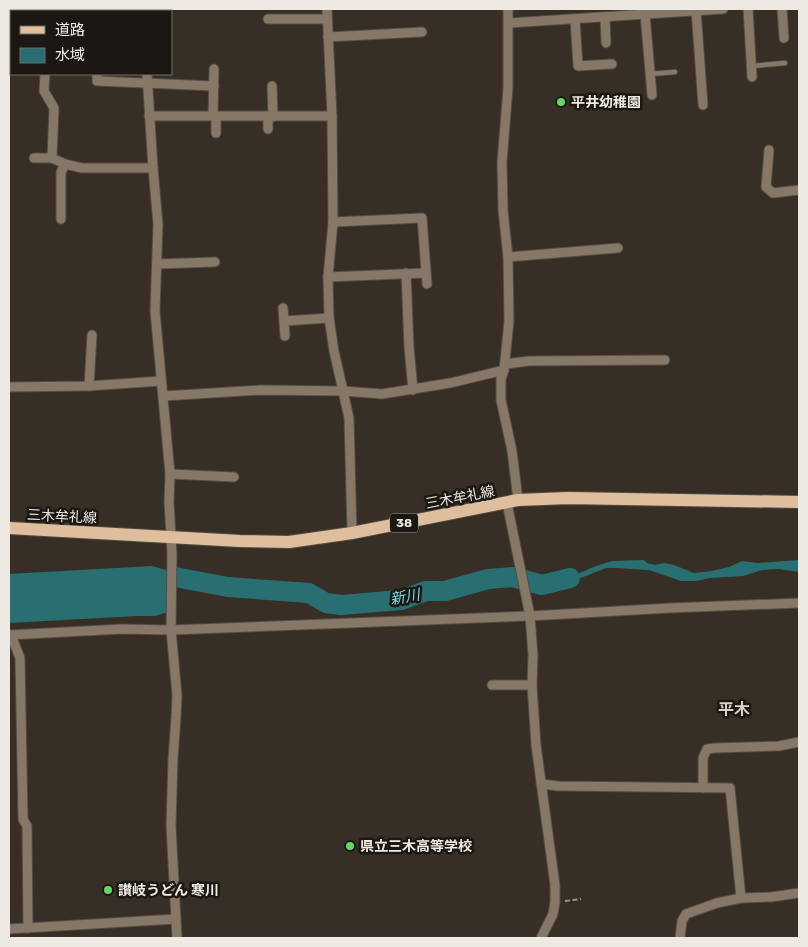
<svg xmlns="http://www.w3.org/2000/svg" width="808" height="947" font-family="Rubik,'Noto Sans JP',sans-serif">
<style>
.water{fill:#296f72}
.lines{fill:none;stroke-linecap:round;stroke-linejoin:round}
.river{stroke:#296f72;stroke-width:20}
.lane-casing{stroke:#544d44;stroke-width:6}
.street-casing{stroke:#544d44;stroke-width:11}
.primary-casing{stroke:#544d44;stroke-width:14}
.path{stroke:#9b958e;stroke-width:2;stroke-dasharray:5 2.5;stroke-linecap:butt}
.lane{stroke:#877767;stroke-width:4.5}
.street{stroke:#877767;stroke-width:9}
.primary{stroke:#debe9c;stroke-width:12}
.poi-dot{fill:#68d465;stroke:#1b1814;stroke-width:2}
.labels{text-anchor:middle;stroke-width:5;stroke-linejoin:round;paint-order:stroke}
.shield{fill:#1b1814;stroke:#afaaa5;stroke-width:1}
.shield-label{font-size:12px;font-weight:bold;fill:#eee9e3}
.poi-label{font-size:14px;font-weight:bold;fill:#eee9e3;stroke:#1b1814;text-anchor:start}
.street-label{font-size:14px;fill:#eee9e3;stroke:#1b1814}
.water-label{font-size:15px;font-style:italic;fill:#74dee3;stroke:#1b1814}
.quarter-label{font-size:16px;font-weight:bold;fill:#dbd0c5;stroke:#1b1814}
</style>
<rect width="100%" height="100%" fill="#372f26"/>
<!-- water -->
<g class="water">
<polygon points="644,560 647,563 655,565 664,563 674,565 694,573 712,571 729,567 742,561 757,563 799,560 799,572 779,569 762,570 743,576 710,578 696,581 681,581 649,570 617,568 606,568 578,579 568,582 546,586 542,585 575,575 596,566 612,561"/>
<polygon points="152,566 174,572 174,610 155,616 137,616 9,623 9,574"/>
</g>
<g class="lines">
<!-- river -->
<polyline class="river" points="152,586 175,577 228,587 309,593 326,603 341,605 401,600 426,591 445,591 488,579 513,577 542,585 570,578"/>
<!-- lane casing -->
<g class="lane-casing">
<g id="lane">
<polyline points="752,66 785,63"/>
<polyline points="650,74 675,72"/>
</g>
</g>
<!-- street casing -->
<g class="street-casing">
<g id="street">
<polyline points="153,9 154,11"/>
<polyline points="327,9 332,116 333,222 328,277 329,318 334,351 349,418 352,533"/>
<polyline points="508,9 508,88 502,162 503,210 508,257 509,321 504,370 501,379 501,400 512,451 518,500"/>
<polyline points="748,9 752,77"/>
<polyline points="782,9 784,38"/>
<polyline points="696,10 703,105"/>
<polyline points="645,14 652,95"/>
<polyline points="605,17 606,43"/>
<polyline points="268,19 327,19"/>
<polyline points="575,19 578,66 612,64"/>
<polyline points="509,23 723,9"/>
<polyline points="328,37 422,32"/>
<polyline points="45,74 44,91 54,108 52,158 65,164 82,168 153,168"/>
<polyline points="97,74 97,81 214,86"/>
<polyline points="147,74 153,168 158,224 155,311 170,474 169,502 172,554 171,630 177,695 176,718 173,758 171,826 177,938"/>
<polyline points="272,86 273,117"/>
<polyline points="149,116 332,116"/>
<polyline points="213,116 214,69"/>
<polyline points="268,129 268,117"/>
<polyline points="216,133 216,116"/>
<polyline points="769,150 766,187 773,193 799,190"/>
<polyline points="34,158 52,158"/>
<polyline points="61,219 61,172 65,164"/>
<polyline points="333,222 422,218 427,284"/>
<polyline points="508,257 618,248"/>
<polyline points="157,264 215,262"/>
<polyline points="406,273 409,347 413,390"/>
<polyline points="328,277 426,273"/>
<polyline points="283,308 285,336"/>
<polyline points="284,321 329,318"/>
<polyline points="505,364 529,361 665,360"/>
<polyline points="89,386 92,335"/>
<polyline points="9,387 89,386 161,381"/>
<polyline points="164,396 261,390 343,391 382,394 450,383 504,370"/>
<polyline points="170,474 234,477"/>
<polyline points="507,503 530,616 533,655 532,685 536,745 555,885 555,902 553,914 541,938"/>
<polyline points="9,635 122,629 171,630 530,616 670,608 799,603"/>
<polyline points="11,635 20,658 23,819 27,826 28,928"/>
<polyline points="492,685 532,685"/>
<polyline points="541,784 558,786 730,788 741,898"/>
<polyline points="703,788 703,758 707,749 715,748 779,746 799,742"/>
<polyline points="9,929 176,919"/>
<polyline points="680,938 682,921 686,914 717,903 741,898 771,897 799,893"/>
</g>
</g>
<!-- primary casing -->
<g class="primary-casing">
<polyline id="primary" points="9,528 240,541 289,542 352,533 518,500 568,498 799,502"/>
</g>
<!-- path -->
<polyline class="path" points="565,901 581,899"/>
<!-- lane -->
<use href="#lane" class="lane"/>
<!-- street -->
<use href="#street" class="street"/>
<!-- primary -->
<use href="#primary" class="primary"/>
</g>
<!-- markers -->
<g class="poi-dot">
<circle cx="561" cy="102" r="5"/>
<circle cx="350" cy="846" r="5"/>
<circle cx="108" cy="890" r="5"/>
</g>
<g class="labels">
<!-- shield labels -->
<rect class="shield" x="390" y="513.5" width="28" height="19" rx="4"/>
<g class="shield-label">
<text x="404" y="527">38</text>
</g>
<!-- poi labels -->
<g class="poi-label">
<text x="571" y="107">平井幼稚園</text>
<text x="360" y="851">県立三木高等学校</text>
<text x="118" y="895">讃岐うどん 寒川</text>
</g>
<!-- street labels -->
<g class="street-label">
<text transform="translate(460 497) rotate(-11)" y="5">三木牟礼線</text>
<text transform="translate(62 516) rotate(3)" y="5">三木牟礼線</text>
</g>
<!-- water labels -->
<g class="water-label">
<text transform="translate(405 597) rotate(-10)" y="5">新川</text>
</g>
<!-- quarter labels -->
<g class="quarter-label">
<text x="734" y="715">平木</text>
</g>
</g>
<!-- border -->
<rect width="808" height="947" fill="none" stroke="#eee9e3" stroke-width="20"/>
<!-- legend -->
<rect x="10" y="10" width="162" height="65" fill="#1b1814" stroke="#6f6c67"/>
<rect x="20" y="26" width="25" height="8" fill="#debe9c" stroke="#6f6c67"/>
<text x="55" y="35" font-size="15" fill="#eee9e3">道路</text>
<rect x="20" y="48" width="25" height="15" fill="#296f72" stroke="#6f6c67"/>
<text x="55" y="60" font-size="15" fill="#eee9e3">水域</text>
</svg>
